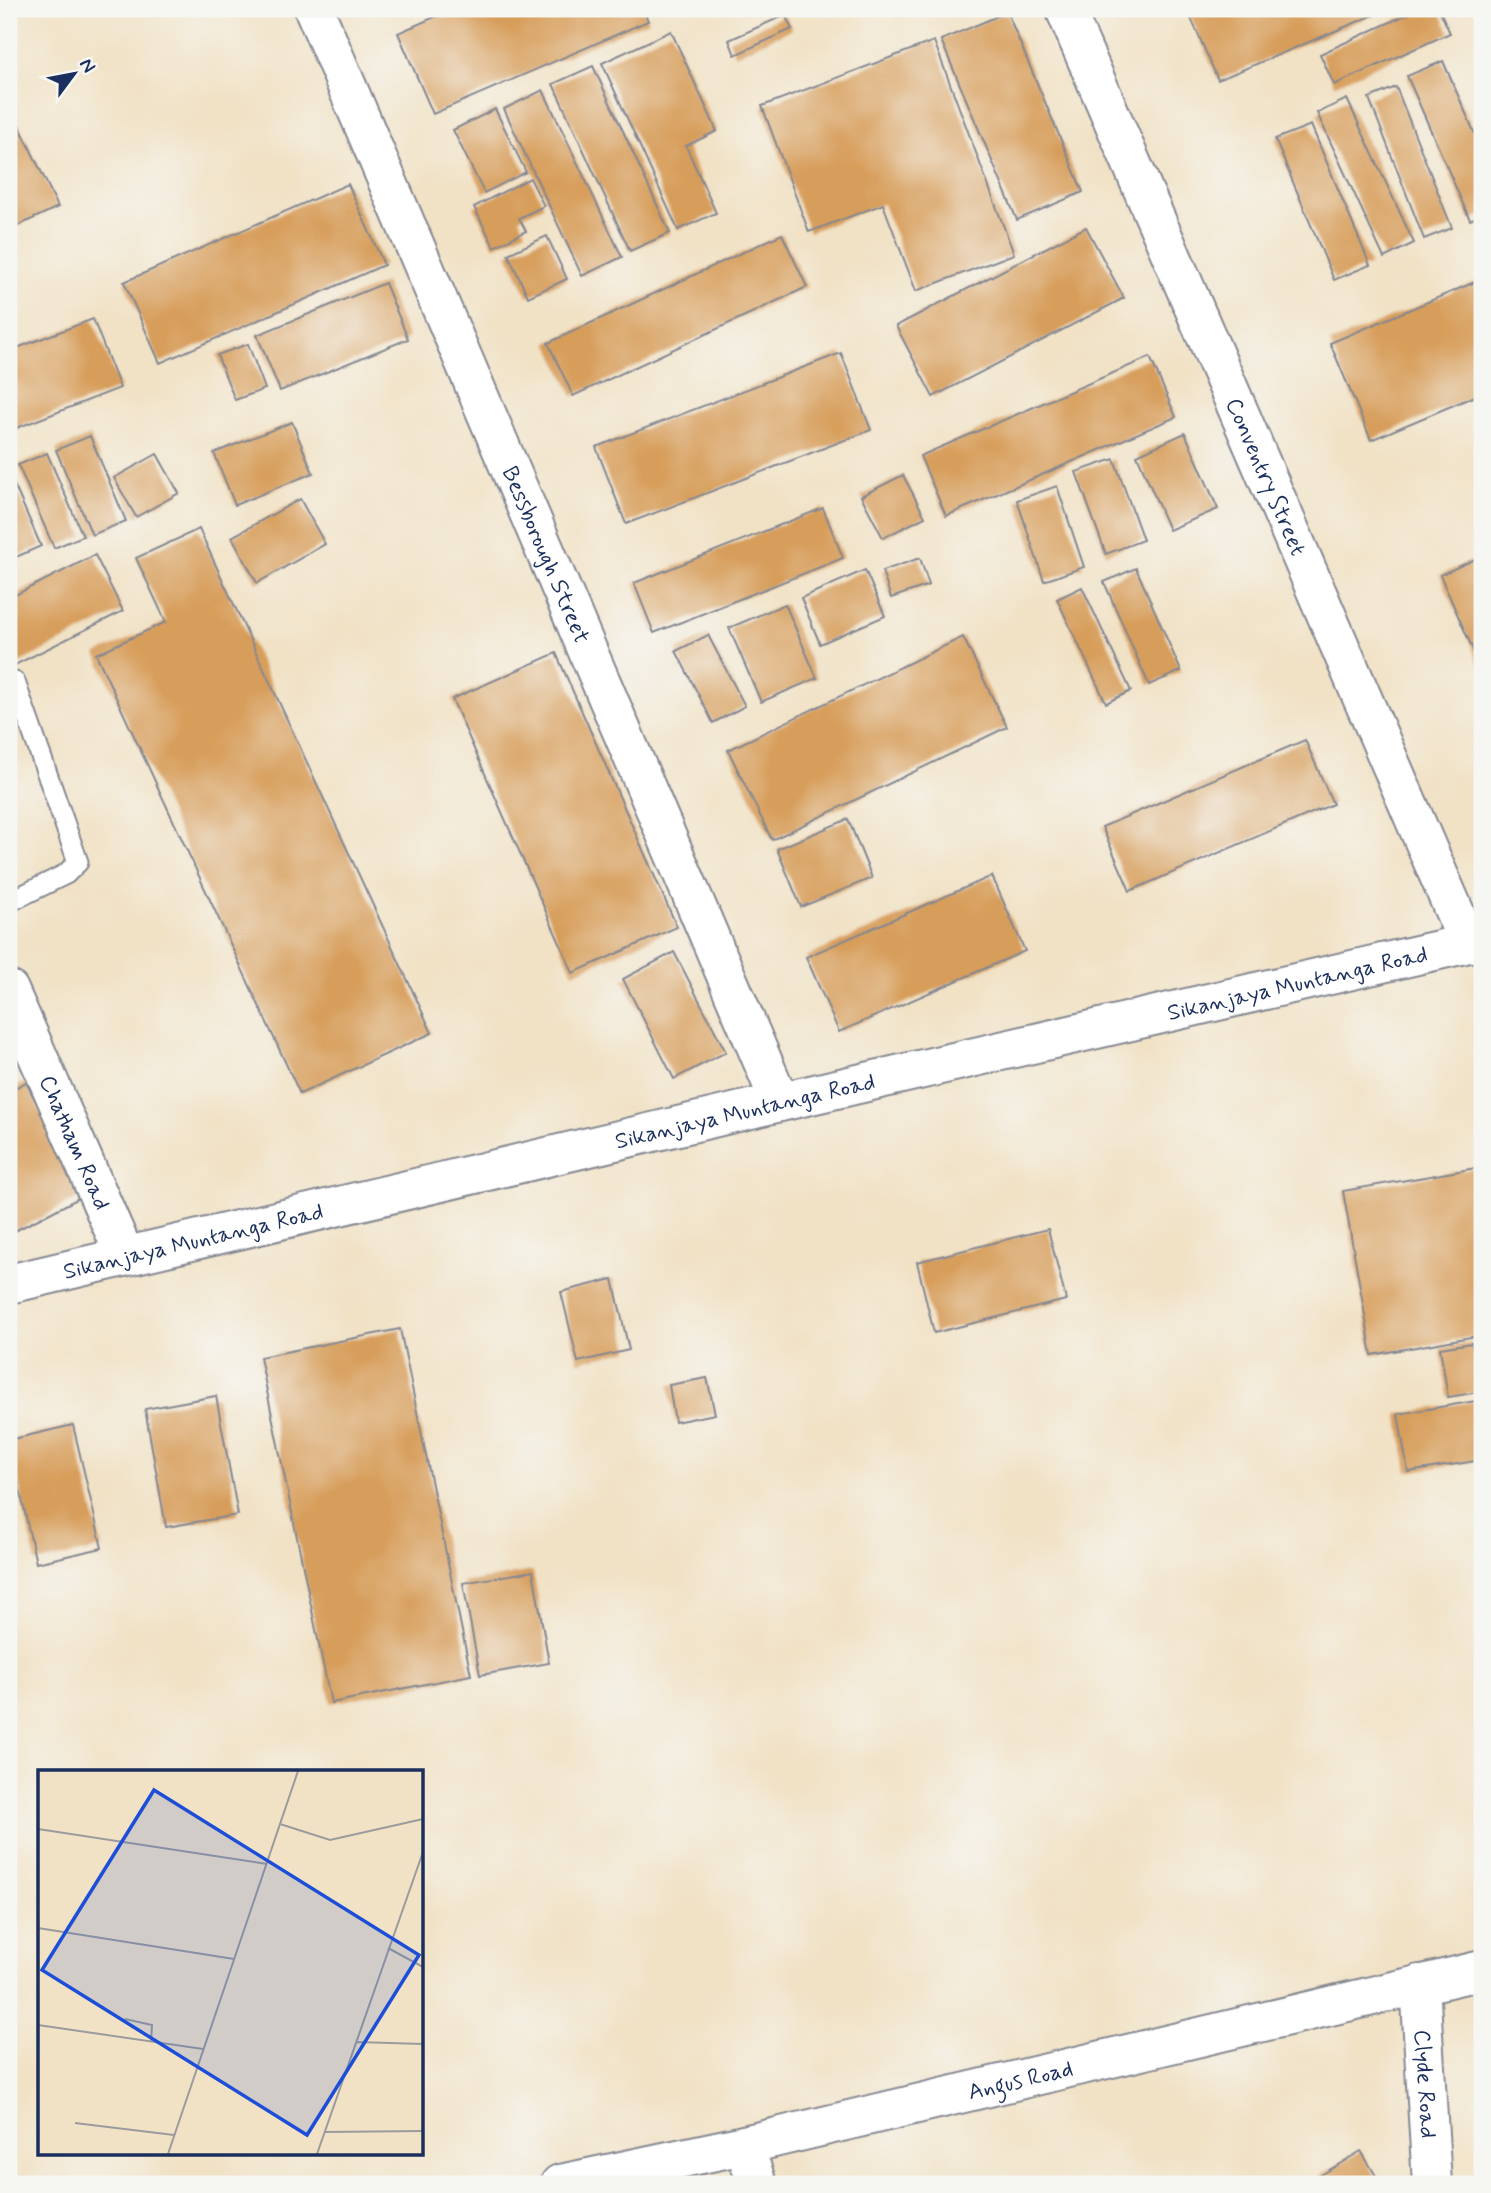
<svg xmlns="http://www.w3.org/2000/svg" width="1491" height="2193" font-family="Mynerve,sans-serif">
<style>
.building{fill:#d79d5a}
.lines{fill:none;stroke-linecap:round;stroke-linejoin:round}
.service-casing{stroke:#868892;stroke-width:23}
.minor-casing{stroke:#868892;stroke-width:42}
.tertiary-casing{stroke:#868892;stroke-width:42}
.service{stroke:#fff;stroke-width:19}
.minor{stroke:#fff;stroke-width:38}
.tertiary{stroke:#fff;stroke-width:38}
.labels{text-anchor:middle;stroke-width:6;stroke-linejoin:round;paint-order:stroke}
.street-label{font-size:23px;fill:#1b2f5e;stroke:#f6f6f2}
.inset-road{fill:none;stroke:#9b9a9c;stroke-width:2}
.view{fill:#1d4ed8;fill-opacity:0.15;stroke:#1d4ed8;stroke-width:3.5}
.inset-edge{fill:none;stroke:#1b2f5e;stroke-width:3.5}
</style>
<rect width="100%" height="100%" fill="#f6f6f2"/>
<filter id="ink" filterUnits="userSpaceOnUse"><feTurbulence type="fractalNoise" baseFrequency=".0143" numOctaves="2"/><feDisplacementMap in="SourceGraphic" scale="14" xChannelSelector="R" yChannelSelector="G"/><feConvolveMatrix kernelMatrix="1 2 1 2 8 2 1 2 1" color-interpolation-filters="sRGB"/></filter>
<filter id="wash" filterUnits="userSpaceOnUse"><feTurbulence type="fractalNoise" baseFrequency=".00686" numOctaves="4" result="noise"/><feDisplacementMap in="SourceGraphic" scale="28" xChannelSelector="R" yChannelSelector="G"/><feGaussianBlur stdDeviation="1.57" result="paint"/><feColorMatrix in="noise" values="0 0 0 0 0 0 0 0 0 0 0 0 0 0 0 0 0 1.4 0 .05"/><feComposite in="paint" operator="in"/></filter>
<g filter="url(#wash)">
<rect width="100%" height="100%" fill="#f1e2c6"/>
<g id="blocks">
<!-- building -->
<g class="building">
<polygon points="453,9 643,9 648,21 433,114 398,33"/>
<polygon points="1187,9 1388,9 1218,80"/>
<polygon points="1419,9 1439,9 1450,33 1334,85 1320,54"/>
<polygon points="1007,12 1083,192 1017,220 941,40"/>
<polygon points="785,15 792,29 735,55 729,40"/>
<polygon points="671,31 717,131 686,146 716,213 678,230 602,63"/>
<polygon points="934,41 1014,254 916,291 883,204 809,232 762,106"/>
<polygon points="1443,61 1482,150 1482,215 1470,220 1407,76"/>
<polygon points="593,66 670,233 630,251 553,84"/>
<polygon points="1396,87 1452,228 1424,239 1369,98"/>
<polygon points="543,90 622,257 582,276 504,109"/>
<polygon points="1347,99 1414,243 1384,258 1317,113"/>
<polygon points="9,104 58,207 9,230"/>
<polygon points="495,109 526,172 484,193 453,130"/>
<polygon points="1311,125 1370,265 1334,280 1275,139"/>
<polygon points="530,178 544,206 519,218 526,231 494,247 474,207"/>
<polygon points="348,184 384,265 160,363 124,282"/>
<polygon points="1086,227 1124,298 933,397 896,326"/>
<polygon points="782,234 807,287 573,396 548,343"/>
<polygon points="547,236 567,279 528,297 508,254"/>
<polygon points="1482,279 1482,393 1371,440 1330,343"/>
<polygon points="385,283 408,339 280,391 257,335"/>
<polygon points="93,319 120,388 9,431 9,351"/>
<polygon points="248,344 265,389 235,400 217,355"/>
<polygon points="841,353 871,430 626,524 596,447"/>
<polygon points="1150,357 1176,417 946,516 920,456"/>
<polygon points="292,422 313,473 235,505 214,453"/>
<polygon points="1185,433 1218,509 1169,530 1137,455"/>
<polygon points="90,436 126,521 92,535 56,450"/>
<polygon points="47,453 83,536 54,548 18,465"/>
<polygon points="157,454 179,493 136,517 114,478"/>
<polygon points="1114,459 1143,540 1106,554 1076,472"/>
<polygon points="9,473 41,546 14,558 9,547"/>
<polygon points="903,475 925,517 883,538 861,496"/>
<polygon points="1057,486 1084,567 1044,581 1017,500"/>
<polygon points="300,499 325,544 257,583 232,537"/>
<polygon points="823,508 843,558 654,633 634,583"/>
<polygon points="199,529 432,1033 300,1094 96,654 166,622 136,558"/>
<polygon points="95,555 123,611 9,668 9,598"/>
<polygon points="1482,556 1482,670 1440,575"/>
<polygon points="920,558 929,585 891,598 882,571"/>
<polygon points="1136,568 1181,671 1149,685 1104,582"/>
<polygon points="865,570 885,616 820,644 801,598"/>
<polygon points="1082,587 1131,691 1106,703 1057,599"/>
<polygon points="785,604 817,678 761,702 729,628"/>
<polygon points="708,635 745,706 713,723 676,651"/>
<polygon points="963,637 1007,727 772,840 728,750"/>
<polygon points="556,653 677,927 573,973 452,699"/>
<polygon points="1305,740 1333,804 1130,891 1102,827"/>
<polygon points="848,819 872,878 801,907 777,849"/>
<polygon points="992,876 1025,951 839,1032 806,957"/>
<polygon points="674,952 726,1052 674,1079 623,979"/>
<polygon points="26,1082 83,1196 9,1234 9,1091"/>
<polygon points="1482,1167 1482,1335 1372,1355 1343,1191"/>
<polygon points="1048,1229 1066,1300 934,1333 917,1262"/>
<polygon points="613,1279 629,1350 578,1362 561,1292"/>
<polygon points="400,1329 471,1675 331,1703 260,1357"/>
<polygon points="1472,1343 1479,1392 1448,1397 1440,1348"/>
<polygon points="707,1378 715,1414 675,1422 669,1385"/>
<polygon points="216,1396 238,1515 166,1527 145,1409"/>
<polygon points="1482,1400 1482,1460 1408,1472 1398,1414"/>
<polygon points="73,1425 102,1548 36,1563 9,1440"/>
<polygon points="533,1571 549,1663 480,1675 463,1583"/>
<polygon points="1361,2151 1381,2184 1320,2184 1316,2178"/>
</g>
</g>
</g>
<g filter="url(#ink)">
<use href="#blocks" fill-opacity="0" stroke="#868892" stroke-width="2"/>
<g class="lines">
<!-- service casing -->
<g class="service-casing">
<polyline id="service" points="9,902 66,874 78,862 15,682"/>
</g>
<!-- minor casing -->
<g class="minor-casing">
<g id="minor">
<path id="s1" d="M 314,9 L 780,1102"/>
<path id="s2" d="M 1065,9 L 1468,943"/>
<path id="s3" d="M 9,990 L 125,1256"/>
<path id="s4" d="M 1420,1984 L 1432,2184"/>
<polyline points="744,2145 757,2184"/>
<path id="s5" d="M 560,2184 L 744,2145 L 1482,1970"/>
</g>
</g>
<!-- tertiary casing -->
<g class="tertiary-casing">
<g id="tertiary">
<path id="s6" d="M 9,1284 L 780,1102 L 1482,940"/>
</g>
</g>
<!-- service -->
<use href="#service" class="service"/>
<!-- minor -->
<use href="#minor" class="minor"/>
<!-- tertiary -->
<use href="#tertiary" class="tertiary"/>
</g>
</g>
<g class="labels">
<!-- street labels -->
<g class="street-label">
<text dy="8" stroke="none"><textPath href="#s2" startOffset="509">Conventry Street</textPath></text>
<text dy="8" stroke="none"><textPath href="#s1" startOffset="593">Bessborough Street</textPath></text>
<text dy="8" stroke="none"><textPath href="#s6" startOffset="1323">Sikanjaya Muntanga Road</textPath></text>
<text dy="8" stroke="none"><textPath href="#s6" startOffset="756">Sikanjaya Muntanga Road</textPath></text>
<text dy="8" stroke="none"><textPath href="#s3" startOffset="166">Chatham Road</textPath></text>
<text dy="8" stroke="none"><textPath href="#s6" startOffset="189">Sikanjaya Muntanga Road</textPath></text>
<text dy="8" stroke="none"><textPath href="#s5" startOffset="472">Angus Road</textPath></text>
<text dy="8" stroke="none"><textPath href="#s4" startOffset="100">Clyde Road</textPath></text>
</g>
</g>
<!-- overview -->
<g transform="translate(38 1770)">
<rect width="385" height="385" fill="#f1e2c6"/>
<path class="inset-road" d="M 242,54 L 292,70 L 385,49M 0,59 L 229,94M 0,158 L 196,189M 350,178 L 385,197M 87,249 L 114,255 L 113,272M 0,255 L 165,279M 319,272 L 385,274M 37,353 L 136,365M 286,362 L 385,361M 130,384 L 260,1M 279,384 L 385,82"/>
<path class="view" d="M 116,20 L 381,185 L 269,365 L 4,200 Z"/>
<rect width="385" height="385" class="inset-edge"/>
</g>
<!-- margin -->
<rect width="1491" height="2193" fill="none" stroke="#f6f6f2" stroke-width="35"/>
<!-- north arrow -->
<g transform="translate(74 74) rotate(58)" stroke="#f6f6f2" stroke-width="5" paint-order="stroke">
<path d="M0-5L12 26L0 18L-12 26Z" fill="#1b2f5e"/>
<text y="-10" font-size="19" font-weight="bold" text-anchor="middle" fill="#1b2f5e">N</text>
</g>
</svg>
